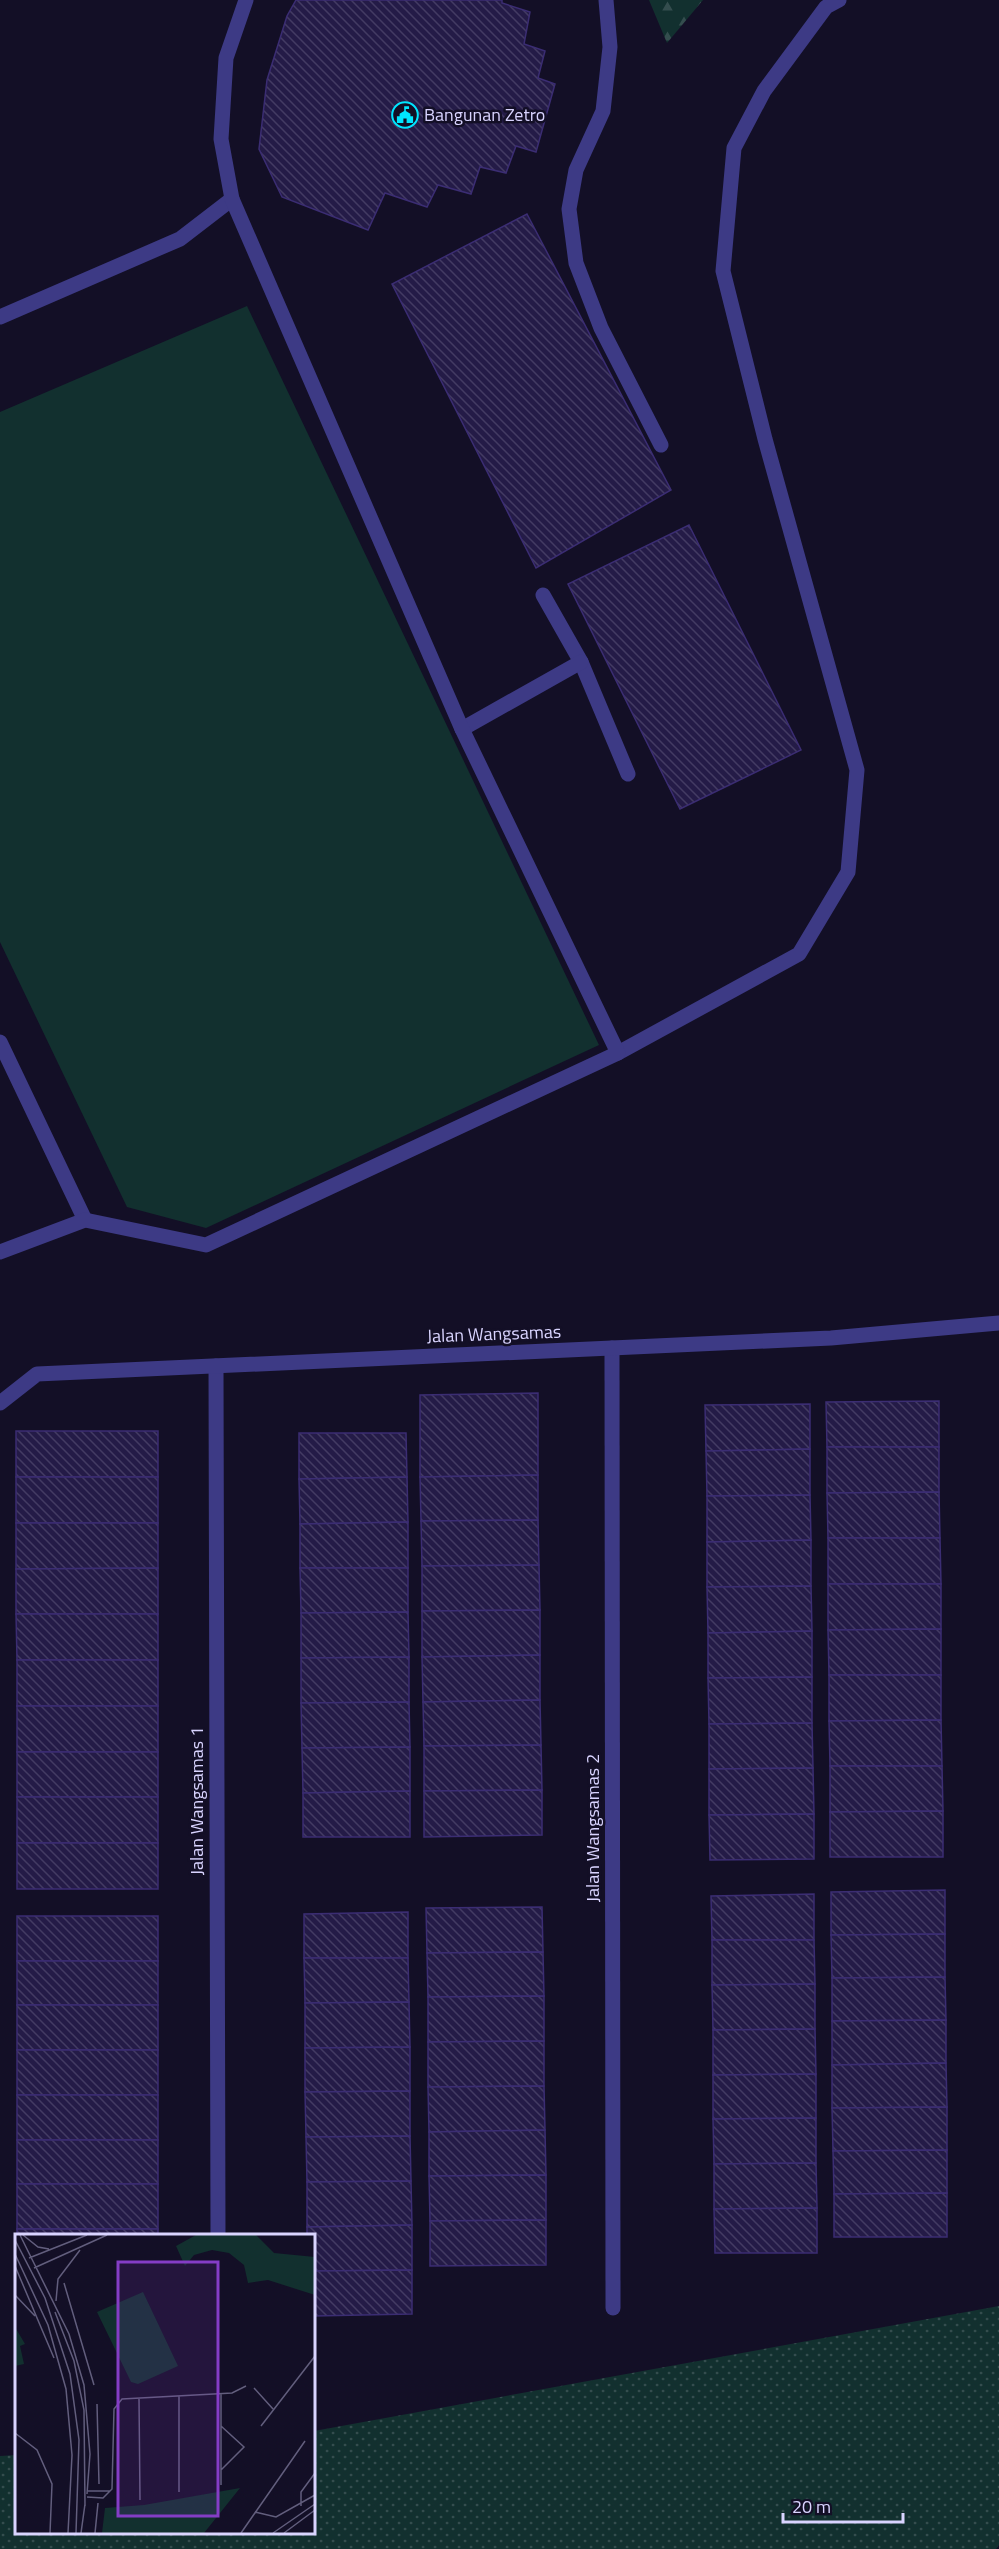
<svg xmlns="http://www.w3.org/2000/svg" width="999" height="2549" font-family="'Titillium Web',sans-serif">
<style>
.grass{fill:url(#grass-dots)}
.forest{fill:url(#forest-firs)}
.pitch{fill:#12302f}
.building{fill:url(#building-back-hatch);stroke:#3b2d73;stroke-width:1.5}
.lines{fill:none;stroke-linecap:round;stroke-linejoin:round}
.minor{stroke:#3d3a85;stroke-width:15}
.labels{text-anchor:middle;stroke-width:5;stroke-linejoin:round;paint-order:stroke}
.poi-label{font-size:18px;fill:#d9d4ff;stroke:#130f26;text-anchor:start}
.street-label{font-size:18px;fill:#d9d4ff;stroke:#130f26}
.inset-road{fill:none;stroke:#625e7d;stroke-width:1.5}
.view{fill:#843dc5;fill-opacity:0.15;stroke:#843dc5;stroke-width:3}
.inset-edge{fill:none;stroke:#d9d4ff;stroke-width:3}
</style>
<defs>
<pattern id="grass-dots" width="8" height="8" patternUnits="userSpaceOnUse" patternTransform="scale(1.5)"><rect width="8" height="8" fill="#12302f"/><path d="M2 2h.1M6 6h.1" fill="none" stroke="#344d4e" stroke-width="1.8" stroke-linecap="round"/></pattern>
<pattern id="forest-firs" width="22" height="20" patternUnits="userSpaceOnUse" patternTransform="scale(1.5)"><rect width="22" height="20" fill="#12302f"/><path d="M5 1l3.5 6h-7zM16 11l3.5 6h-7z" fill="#344d4e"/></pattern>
<pattern id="building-back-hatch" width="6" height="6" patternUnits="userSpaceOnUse" patternTransform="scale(1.5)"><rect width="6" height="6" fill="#241b47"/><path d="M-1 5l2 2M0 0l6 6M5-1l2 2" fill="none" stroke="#433b63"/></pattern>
</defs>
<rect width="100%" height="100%" fill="#130f26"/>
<!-- grass -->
<polygon class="grass" points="999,2306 999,2545 996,2549 0,2549 0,2456 16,2455 16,2532 314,2532 314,2431"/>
<!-- forest -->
<polygon class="forest" points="649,0 703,0 667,43"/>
<!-- pitch -->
<polygon class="pitch" points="247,306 599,1045 206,1228 127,1207 0,942 0,412"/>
<!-- building -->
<g class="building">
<polygon points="296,0 502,0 502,3 530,12 524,44 545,51 538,78 555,84 536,152 516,146 506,173 480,167 471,194 438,185 427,207 385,193 368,230 282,197 259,149 267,80 287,16"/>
<polygon points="527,214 671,490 536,568 392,284"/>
<polygon points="689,525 801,750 680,809 568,584"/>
<polygon points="538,1393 538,1475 420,1477 420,1395"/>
<polygon points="939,1401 939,1447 827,1447 826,1402"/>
<polygon points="810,1404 810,1449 706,1451 705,1405"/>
<rect x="16" y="1431" width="142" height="46"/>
<polygon points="299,1433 406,1433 407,1477 299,1479"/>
<polygon points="827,1447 939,1447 939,1492 827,1493"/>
<polygon points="810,1449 810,1495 707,1496 706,1451"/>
<polygon points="538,1475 538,1520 421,1521 420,1477"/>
<rect x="16" y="1477" width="142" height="46"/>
<polygon points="407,1477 408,1522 300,1524 299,1479"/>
<polygon points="939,1492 940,1538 828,1538 827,1493"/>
<polygon points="810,1495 811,1540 707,1542 707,1496"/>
<polygon points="538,1520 539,1565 422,1566 421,1521"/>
<polygon points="408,1522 408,1568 300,1568 300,1524"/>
<polygon points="16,1523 158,1523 158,1568 16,1569"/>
<polygon points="828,1538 940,1538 941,1584 828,1584"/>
<polygon points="811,1540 811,1586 707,1587 707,1542"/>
<polygon points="539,1565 540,1610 422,1611 422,1566"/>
<polygon points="158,1568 158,1614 16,1614 16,1569"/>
<polygon points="300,1568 408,1568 408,1612 301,1613"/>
<polygon points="828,1584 941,1584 941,1629 828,1630"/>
<polygon points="811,1586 812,1631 708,1633 707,1587"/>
<polygon points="540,1610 540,1655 422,1657 422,1611"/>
<polygon points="408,1612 409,1657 301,1658 301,1613"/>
<polygon points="16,1614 158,1614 158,1660 17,1660"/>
<polygon points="941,1629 941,1675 829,1675 828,1630"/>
<polygon points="812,1631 812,1677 708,1678 708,1633"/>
<polygon points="540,1655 540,1700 423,1702 422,1657"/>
<polygon points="409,1657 409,1702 301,1703 301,1658"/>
<rect x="17" y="1660" width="141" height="46"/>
<polygon points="829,1675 941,1675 941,1720 829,1721"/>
<polygon points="812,1677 812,1723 709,1724 708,1678"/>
<polygon points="540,1700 541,1745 424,1746 423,1702"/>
<polygon points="409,1702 410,1747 302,1748 301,1703"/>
<rect x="17" y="1706" width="141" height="46"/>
<polygon points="941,1720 942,1766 830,1766 829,1721"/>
<polygon points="812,1723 813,1768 709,1769 709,1724"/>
<polygon points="541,1745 542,1790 424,1791 424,1746"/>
<polygon points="410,1747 410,1791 303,1793 302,1748"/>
<rect x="17" y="1752" width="141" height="45"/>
<polygon points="830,1766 942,1766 943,1811 830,1812"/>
<polygon points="813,1768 814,1814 709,1815 709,1769"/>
<polygon points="542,1790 542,1835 424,1837 424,1791"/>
<polygon points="410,1791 410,1837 303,1837 303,1793"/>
<rect x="17" y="1797" width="141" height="46"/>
<polygon points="943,1811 943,1857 830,1857 830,1812"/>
<polygon points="814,1814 814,1859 710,1860 709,1815"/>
<rect x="17" y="1843" width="141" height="46"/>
<polygon points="945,1890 945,1934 831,1935 831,1892"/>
<polygon points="814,1894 814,1940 712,1940 711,1896"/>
<polygon points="542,1907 543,1952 427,1953 426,1908"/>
<polygon points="408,1912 408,1958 304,1958 304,1914"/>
<rect x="17" y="1916" width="141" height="45"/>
<polygon points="945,1934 945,1977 832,1978 831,1935"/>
<polygon points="712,1940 814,1940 815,1984 712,1985"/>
<polygon points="543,1952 544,1996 428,1997 427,1953"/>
<polygon points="304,1958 408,1958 409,2002 305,2003"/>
<rect x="17" y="1961" width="141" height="44"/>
<polygon points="945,1977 946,2020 832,2021 832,1978"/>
<polygon points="815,1984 815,2029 713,2030 712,1985"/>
<polygon points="544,1996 544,2041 428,2042 428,1997"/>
<polygon points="409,2002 410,2047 305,2048 305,2003"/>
<rect x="17" y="2005" width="141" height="45"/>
<polygon points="946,2020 946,2063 832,2065 832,2021"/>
<polygon points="815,2029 816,2074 713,2075 713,2030"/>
<polygon points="544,2041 544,2086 428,2087 428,2042"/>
<polygon points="410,2047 410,2091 305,2092 305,2048"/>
<rect x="17" y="2050" width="141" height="45"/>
<polygon points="946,2063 947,2107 832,2108 832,2065"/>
<polygon points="816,2074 816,2118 713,2119 713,2075"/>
<polygon points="544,2086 545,2130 429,2132 428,2087"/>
<polygon points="410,2091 410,2136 306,2137 305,2092"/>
<rect x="17" y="2095" width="141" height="45"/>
<polygon points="947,2107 947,2150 833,2151 832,2108"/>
<polygon points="816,2118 816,2163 714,2164 713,2119"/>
<polygon points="545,2130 546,2175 429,2176 429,2132"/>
<polygon points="410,2136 411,2181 307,2182 306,2137"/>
<rect x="17" y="2140" width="141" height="44"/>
<polygon points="947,2150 947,2193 834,2194 833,2151"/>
<polygon points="816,2163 817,2208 714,2209 714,2164"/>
<polygon points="546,2175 546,2220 430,2221 429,2176"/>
<polygon points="411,2181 412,2225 307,2227 307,2182"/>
<rect x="17" y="2184" width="141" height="45"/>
<polygon points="947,2193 947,2237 834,2237 834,2194"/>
<polygon points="817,2208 817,2253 715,2253 714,2209"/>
<polygon points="546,2220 546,2265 430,2266 430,2221"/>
<polygon points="412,2225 412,2270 314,2271 314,2236 307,2236 307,2227"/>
<rect x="17" y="2229" width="141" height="7"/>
<polygon points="412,2270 412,2314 314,2316 314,2271"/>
</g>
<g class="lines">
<!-- minor -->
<g class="minor">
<polyline points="606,0 610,47 603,111 576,170 569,209 576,263 601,328 661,445"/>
<polyline points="0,317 180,239 232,199"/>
<polyline points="543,595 581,662 628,774"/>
<polyline points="462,729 581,662"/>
<polyline points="0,1042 85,1220"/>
<polyline points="618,1053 799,954 848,872 857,770 765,439 723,271 734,148 764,91 826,7 839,0"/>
<polyline points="0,1252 85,1220 206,1245 618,1053 462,729 232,199 221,139 226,58 246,0"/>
<polyline points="612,1348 613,2308"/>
<polyline points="216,1366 218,2236"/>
<polyline points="0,1403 37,1374 831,1338 999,1323"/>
</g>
</g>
<!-- icons -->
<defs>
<g id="civic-ring" transform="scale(1.35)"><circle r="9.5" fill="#130f26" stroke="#00e5ff" stroke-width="1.5"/><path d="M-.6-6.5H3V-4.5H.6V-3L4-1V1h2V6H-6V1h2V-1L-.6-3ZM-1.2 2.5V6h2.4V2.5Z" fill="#00e5ff"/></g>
</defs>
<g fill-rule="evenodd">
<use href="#civic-ring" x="405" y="115"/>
</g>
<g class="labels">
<!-- poi labels -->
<g class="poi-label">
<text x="424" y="121">Bangunan Zetro</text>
</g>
<!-- street labels -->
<g class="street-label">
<text transform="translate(494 1334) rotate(-2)" y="6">Jalan Wangsamas</text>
<text transform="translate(197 1801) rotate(-90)" y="6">Jalan Wangsamas 1</text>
<text transform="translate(593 1828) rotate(-90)" y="6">Jalan Wangsamas 2</text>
</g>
</g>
<!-- overview -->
<g transform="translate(15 2234)">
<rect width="300" height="300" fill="#130f26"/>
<path d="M 225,254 L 189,299 L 87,299 L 90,274 L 129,271 Z" fill="#12302f"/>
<path d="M 181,1 L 241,1 L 259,19 L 300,23 L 300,61 L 253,46 L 233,49 L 229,31 L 214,19 L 197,16 L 179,21 L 170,32 L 161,12 Z" fill="#12302f"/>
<path d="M 128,58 L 163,132 L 123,150 L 116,148 L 82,78 ZM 0,93 L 10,110 L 5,112 L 9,130 L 0,132 Z" fill="#12302f"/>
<path class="inset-road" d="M 5,1 L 54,100 L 69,151 L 75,220 L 72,260M 8,1 L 23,13 L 34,15M 0,6 L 30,64 L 55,140 L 64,206 L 61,299M 0,20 L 33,91 L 51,155 L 57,221 L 53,299M 14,24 L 72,1M 0,32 L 39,124M 19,34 L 92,1M 49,49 L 79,151M 0,61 L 20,82M 41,67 L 43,45 L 65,16M 40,78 L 59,127 L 69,176 L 70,272M 239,154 L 258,175M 206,160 L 206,251M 164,162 L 164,258M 124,164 L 125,266M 82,170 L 84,250M 206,192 L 229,213 L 206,236M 246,192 L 300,122M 0,199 L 22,216 L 37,250 L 35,299M 73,257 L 95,257M 72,263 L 88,264 L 97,255 L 99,175 L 107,165 L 217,159 L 231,152M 286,272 L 286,258 L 300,239M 240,278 L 261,283 L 300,261M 66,299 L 70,270M 80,299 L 83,269M 226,299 L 290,207M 258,299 L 300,270M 269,299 L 300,276"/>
<path class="view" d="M 103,28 L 203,28 L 203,282 L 103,282 Z"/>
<rect width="300" height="300" class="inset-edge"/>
</g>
<!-- scale -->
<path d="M783 2513v9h120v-9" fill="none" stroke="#d9d4ff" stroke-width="3"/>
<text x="792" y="2513" font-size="18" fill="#d9d4ff" stroke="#130f26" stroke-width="4.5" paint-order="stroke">20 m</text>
</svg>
